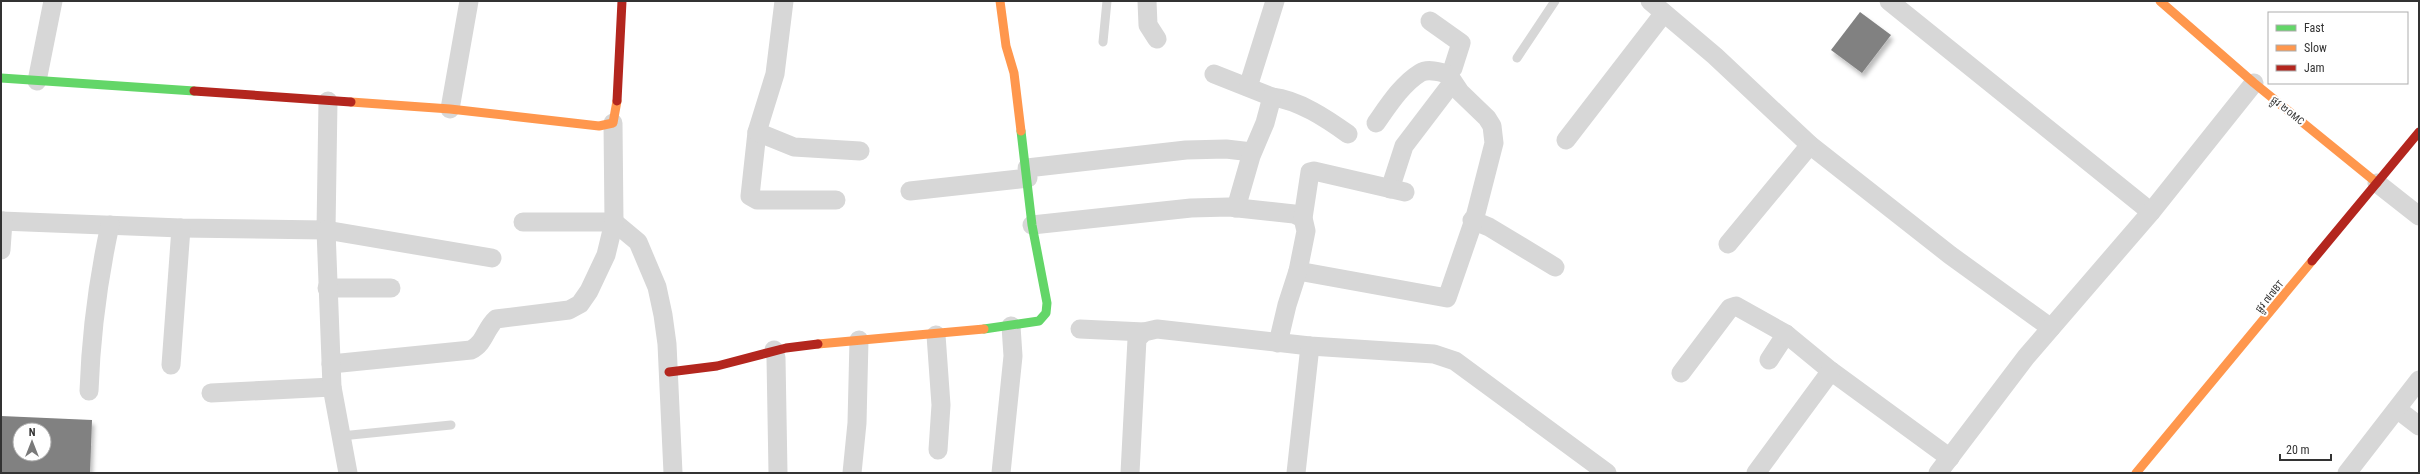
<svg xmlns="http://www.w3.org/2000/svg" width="2420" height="474" font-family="'Roboto Condensed','Noto Sans Khmer',sans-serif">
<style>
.building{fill:#818181;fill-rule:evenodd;filter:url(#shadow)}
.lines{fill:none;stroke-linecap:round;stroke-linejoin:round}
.lane{stroke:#d7d7d7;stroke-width:9}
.street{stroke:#d7d7d7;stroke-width:19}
.fast{stroke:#63d668;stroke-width:9}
.slow{stroke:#ff974d;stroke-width:9}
.jam{stroke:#b3261e;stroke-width:9}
.labels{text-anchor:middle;stroke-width:4;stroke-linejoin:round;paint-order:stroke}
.street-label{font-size:10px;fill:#333;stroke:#fff}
</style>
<defs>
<filter id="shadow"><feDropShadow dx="2.5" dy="4.5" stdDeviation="2" flood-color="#0004"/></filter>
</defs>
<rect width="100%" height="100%" fill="#fff"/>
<!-- building -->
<g class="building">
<polygon points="1860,12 1891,35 1862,73 1831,50"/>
<path d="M 1,416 L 92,420 L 90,473 L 1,473 ZM 20,430 L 44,430 L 44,454 L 20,454 Z"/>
</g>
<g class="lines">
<!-- lane -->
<g class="lane">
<polyline points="1103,42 1107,1"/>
<polyline points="1517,58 1555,1"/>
<polyline points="341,436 451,425"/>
</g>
<!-- street -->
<g class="street">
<polyline points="784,1 775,74 757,132 750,196 757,200 836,200"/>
<polyline points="1147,1 1148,25 1157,39"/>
<polyline points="1650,1 1715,56 1810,145 1950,255 2051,328"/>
<polyline points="1889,1 2151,212"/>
<polyline points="1430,21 1461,43 1453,68 1448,74"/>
<path d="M 1214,74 L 1272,97 C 1299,100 1327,119 1348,134"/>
<polyline points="37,81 53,1"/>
<polyline points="1248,87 1275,1"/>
<polyline points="450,109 469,1"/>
<path d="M 1376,123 C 1388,106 1402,84 1420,73 C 1428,68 1439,72 1448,74"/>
<polyline points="757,132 794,147 860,151"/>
<polyline points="1566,140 1664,13"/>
<polyline points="1027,168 1186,150 1226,149 1252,152"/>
<polyline points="2377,183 2419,216"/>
<polyline points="1390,189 1404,146 1452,83"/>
<polyline points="910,191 1028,178"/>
<polyline points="1236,208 1251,156 1265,123 1272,97"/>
<polyline points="1472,220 1489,227 1555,267"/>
<polyline points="1,221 181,228 326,230 328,101"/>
<polyline points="523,222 614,222 638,242 657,287 663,315 667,344 673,473"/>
<polyline points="1032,225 1191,208 1229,207 1294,214 1303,218"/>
<polyline points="1728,244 1810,145"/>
<polyline points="1,250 3,221"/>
<polyline points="1298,271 1447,298 1475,217 1494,143 1492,126 1487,118 1460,92 1448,74"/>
<polyline points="327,288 391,288"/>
<polyline points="1080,329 1144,332"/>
<polyline points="936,335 941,405 938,450"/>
<polyline points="1278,343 1287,305 1298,271 1306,231 1303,218 1310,172 1314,171 1405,192"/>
<polyline points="774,350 776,358 778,473"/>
<polyline points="1769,360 1786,334"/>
<path d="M 331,364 L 471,350 C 485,343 485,329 496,319 L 569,310 L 580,304 L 589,291 L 606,255 L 614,222 L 613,123"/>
<polyline points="171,365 181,228"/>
<polyline points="1681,373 1730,308 1736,306 1786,334 1831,371 1950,458"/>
<path d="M 89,391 C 91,334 98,280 110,225"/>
<polyline points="211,393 332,387"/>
<polyline points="2397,409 2419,426"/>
<polyline points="348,473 332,387 326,230 492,258"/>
<polyline points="852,473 857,423 859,340"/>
<polyline points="1001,473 1013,356 1011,326"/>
<polyline points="1130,473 1137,339 1144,332 1157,329 1310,346 1434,354 1455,361 1607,473"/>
<polyline points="1296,473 1310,346"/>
<polyline points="1756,473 1831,371"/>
<polyline points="1938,473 2026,357 2151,212 2254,83"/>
<polyline points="2347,473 2419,380"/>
</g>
<!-- fast -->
<g class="fast">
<polyline points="1,78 194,91"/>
<polyline points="984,329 1039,321 1046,313 1047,303 1032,225 1021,131"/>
</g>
<!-- slow -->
<g class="slow">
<polyline points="1000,1 1006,46 1014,73 1021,131"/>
<polyline points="2160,1 2254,83 2377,183"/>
<polyline points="351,102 450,109 599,126 613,123 617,101"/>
<polyline points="818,344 984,329"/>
<polyline points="2136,473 2312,261"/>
</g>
<!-- jam -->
<g class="jam">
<polyline points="194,91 351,102"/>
<polyline points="617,101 622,1"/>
<polyline points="2312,261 2419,132"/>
<polyline points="669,372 717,366 786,348 818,344"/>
</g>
</g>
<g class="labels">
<!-- street labels -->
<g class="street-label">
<text transform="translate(2288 110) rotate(39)" y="4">ផ្លូវ ២០MC</text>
<text transform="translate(2269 296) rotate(-50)" y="4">ផ្លូវ ៧៧BT</text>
</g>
</g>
<!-- border -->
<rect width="2420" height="474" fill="none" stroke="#333333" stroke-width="4"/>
<!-- legend -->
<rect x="2268" y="12" width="140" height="72" fill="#ffffff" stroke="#adadad"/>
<rect x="2276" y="25" width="20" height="6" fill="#63d668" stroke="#adadad"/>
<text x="2304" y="32" font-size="12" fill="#333333">Fast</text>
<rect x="2276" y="45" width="20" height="6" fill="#ff974d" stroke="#adadad"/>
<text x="2304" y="52" font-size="12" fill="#333333">Slow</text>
<rect x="2276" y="65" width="20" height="6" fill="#b3261e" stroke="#adadad"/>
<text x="2304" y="72" font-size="12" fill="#333333">Jam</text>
<!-- north arrow -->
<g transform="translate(32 442)"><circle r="19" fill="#ffffff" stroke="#adadad"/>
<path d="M0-3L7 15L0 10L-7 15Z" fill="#7a7a7a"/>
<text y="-6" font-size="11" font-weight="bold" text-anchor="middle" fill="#333333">N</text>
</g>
<!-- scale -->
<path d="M2280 454v6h51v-6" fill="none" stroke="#333333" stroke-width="2"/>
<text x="2286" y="454" font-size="12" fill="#333333" stroke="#ffffff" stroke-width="3" paint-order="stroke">20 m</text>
</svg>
